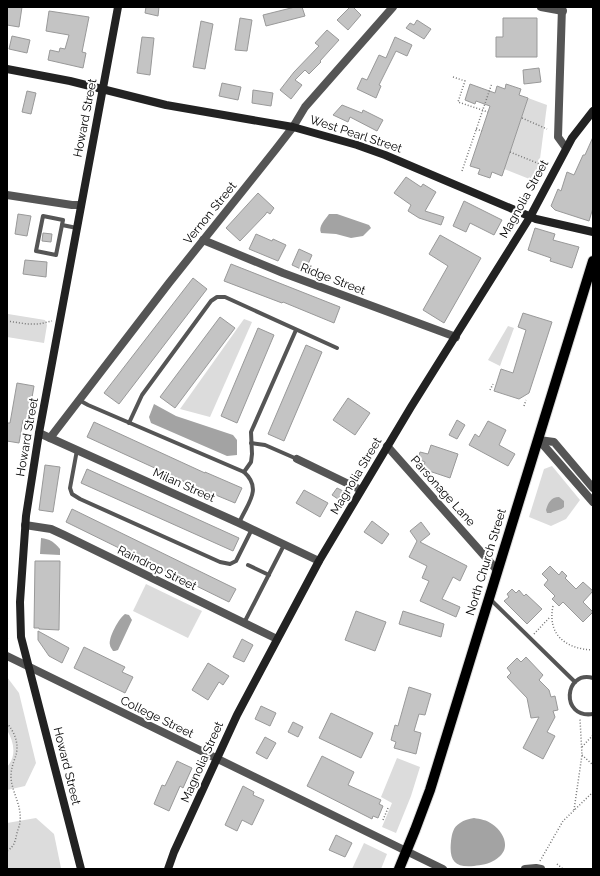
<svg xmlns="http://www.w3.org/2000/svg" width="600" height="876" font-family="Raleway,sans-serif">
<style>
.green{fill:#dcdcdc}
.water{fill:#a3a3a3}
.building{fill:#c4c4c4;stroke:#999}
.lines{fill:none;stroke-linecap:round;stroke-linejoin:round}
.primary-casing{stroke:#dbdbdb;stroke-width:12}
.path{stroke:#777;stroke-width:1.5;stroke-dasharray:1 2;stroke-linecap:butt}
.lane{stroke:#555;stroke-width:4}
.street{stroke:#555;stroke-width:8}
.secondary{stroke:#222;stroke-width:8}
.primary{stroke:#000;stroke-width:10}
.labels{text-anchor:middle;stroke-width:4;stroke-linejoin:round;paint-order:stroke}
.street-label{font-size:12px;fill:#000;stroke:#fff}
</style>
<rect width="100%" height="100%" fill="#fff"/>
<!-- green -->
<g class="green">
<polygon points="528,98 547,105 537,182 504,169"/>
<polygon points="7,312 8,314 45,320 47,325 44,343 7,337"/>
<polygon points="244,319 252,322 210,417 180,409"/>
<polygon points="508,326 514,328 500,366 488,360"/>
<polygon points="552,466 580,500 566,519 551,526 529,517 544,469"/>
<polygon points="146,584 202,611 188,638 133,611"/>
<path d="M 7,677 L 19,693 L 36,763 L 25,786 L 7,790 L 7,767 C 17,756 14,742 7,730 Z"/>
<polygon points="397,758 420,767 411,796 396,833 382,827 392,803 381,797"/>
<polygon points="36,818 54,834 61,868 7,869 7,823"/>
<polygon points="364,843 387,854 381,869 352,869"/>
</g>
<!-- water -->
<g class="water">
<path d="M 329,214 L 337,214 L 369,225 L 371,228 L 363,236 L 351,238 L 336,234 L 321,233 C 318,226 325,220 329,214 Z"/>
<polygon points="154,404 176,416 233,435 237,440 237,455 227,456 151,423 149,417"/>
<path d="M 559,497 L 564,501 L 564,507 C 560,511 555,510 551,513 L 547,513 L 546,510 C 548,503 551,497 559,497 Z"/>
<path d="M 41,538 C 50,539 54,542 60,549 L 60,555 L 40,554 Z"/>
<path d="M 125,614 L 129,615 L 132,620 L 118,650 L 115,651 L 113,651 C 112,649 110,647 110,645 C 108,638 119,618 125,614 Z"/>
<path d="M 474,818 C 480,819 487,820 492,824 C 505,833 512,850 495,860 C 489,864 481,865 474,866 C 454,868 449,860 451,841 C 452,834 453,827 460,823 C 464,820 469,819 474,818 Z"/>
</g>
<!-- building -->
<g class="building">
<polygon points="7,7 22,7 19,27 7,25"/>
<polygon points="146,7 159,7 158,16 145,13"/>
<polygon points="295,7 302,7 305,16 266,26 263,15"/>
<polygon points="350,7 353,7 361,15 348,30 337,20"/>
<polygon points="49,11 89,17 82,52 86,53 83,68 48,60 50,50 59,52 60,48 65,49 69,35 46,31"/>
<polygon points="240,18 252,20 247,51 235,50"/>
<polygon points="503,18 537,18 537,57 496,57 496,37 503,37"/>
<polygon points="417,20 431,29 424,39 406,28 410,23 414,25"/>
<polygon points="201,21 213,24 205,69 193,67"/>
<polygon points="327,30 339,40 320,61 321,62 309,74 305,70 295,80 302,85 291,99 280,90 294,72 319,46 315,43"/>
<polygon points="12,36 30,40 27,53 9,49"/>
<polygon points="142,37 154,38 150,75 137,73"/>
<polygon points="395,37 412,45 407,56 396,51 379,85 381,86 376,98 357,89 362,78 367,80 379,55 386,58"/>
<polygon points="539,68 541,82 524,84 523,70"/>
<polygon points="222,83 241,87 238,100 219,96"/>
<polygon points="470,84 495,93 497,86 505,89 506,84 521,89 519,95 528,98 502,176 492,172 490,178 478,174 480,169 470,166 490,106 476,101 475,104 465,100"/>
<polygon points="253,90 273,93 271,106 252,103"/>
<polygon points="27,91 36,93 31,114 22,112"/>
<polygon points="342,105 362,113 363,110 383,120 377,131 350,117 348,122 333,115"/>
<polygon points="593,137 593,208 589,221 555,210 551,206 558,189 561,191 567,172 574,175 583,155 585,155"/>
<polygon points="406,177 421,187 423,184 436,192 425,211 444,217 441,225 419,218 408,211 411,205 394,193"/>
<polygon points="258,193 274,208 270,214 267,212 265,215 240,241 226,228"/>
<polygon points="464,201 502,220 494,235 470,223 466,232 453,226"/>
<polygon points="18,214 31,216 27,236 15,234"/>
<polygon points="535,228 555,234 553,240 579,247 572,268 550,261 551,258 528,250"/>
<polygon points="43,233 52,234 51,242 42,241"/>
<polygon points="256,234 272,241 273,239 286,245 278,261 249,249"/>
<polygon points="440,235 481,258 444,323 423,310 448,266 429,254"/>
<polygon points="299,249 312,255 305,271 292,265"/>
<polygon points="25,260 47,262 46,277 23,274"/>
<polygon points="231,264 340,307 334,323 283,302 282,303 224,281"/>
<polygon points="193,278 207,289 119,404 104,393"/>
<polygon points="523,313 552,322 529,393 519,399 494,391 501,369 513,373 526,330 518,327"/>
<polygon points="220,317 235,328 175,408 160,397"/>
<polygon points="258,328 274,335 237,423 221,416"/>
<polygon points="306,345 322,352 284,441 268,434"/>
<polygon points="17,383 34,386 28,421 23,420 19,443 7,441 7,423 10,423"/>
<polygon points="348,398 370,413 355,435 333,420"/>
<polygon points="457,420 465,425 457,439 449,435"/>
<polygon points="488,421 506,430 499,445 515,454 508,466 469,445 475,434 479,437"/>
<polygon points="94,422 205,473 205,472 242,488 235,503 194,486 87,437"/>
<polygon points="431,445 458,454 450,478 423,469 425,462 418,459 420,452 428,454"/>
<polygon points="45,465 60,467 53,512 39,510"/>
<polygon points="87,469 239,538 233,551 81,483"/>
<polygon points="337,488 343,491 338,499 332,495"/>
<polygon points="304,490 328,503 320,517 296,503"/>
<polygon points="72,509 236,589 229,602 66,522"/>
<polygon points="372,521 389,534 382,544 364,532"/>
<polygon points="421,522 430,534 420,542 467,566 460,581 453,577 442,599 460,607 456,617 420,601 429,581 422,578 427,566 409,557 417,541 410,531"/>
<polygon points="35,561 60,561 59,630 39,629 39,628 34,628"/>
<polygon points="550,566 559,575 562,571 567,576 565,578 576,589 583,582 593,591 583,602 593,612 583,622 563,602 559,606 552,599 555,596 544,585 548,580 542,574"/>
<polygon points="512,589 516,593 519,590 524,596 526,594 542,609 527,624 504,601 509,597 507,594"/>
<polygon points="356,611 386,622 375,651 345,640"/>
<polygon points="403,611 444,624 441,637 399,624"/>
<polygon points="38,631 69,648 62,663 49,656 38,640"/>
<polygon points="242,639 253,645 244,662 233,657"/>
<polygon points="84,647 125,667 122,672 133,677 125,693 74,668"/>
<polygon points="526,657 543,675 539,680 549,690 551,697 555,696 558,710 553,711 555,717 547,732 555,736 543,759 523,748 539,717 531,718 527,698 507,677 511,673 507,668 517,658 521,662"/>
<polygon points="208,663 229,676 223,685 219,682 208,700 192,690"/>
<polygon points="409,687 431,694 425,715 419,714 414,731 421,733 416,754 394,748 396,742 391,740 395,725 398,726"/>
<polygon points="261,706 276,713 270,726 255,719"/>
<polygon points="331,713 373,733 361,758 319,738"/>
<polygon points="293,722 303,727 298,737 288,732"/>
<polygon points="265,737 276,743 267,759 256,753"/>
<polygon points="322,756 354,772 348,785 381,800 379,804 383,806 378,818 373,816 372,819 307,786"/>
<polygon points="177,761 192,768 183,788 180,786 169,811 154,804 162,785 165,786"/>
<polygon points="243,786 254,792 253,795 264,800 252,825 242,820 237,831 225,825"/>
<polygon points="336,835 352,843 345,857 329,850"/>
</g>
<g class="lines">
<!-- primary casing -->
<g class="primary-casing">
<polyline id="primary" points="399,869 415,830 430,790 593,261"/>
</g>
<!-- path -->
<g class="path">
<polyline points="453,77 465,81 458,102 488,112"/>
<polyline points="522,118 547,129"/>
<polyline points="476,129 482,131"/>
<polyline points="510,152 542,165"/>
<polyline points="462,171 492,83"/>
<polyline points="7,321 27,324 39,324 52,321"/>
<polyline points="490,390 493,384"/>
<polyline points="524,406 526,400"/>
<path d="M 553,606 C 547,635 566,649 593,650"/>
<polyline points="534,634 550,617"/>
<polyline points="7,638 9,640"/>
<path d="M 7,723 C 15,733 20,745 15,758 C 13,764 11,769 11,776 C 11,791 22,805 20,821 C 20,825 18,829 17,833 C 15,841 15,846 7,851"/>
<polyline points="582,747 593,735"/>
<polyline points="582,755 593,765"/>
<polyline points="574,810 582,755 580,719"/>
<polyline points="383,820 388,808"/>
<polyline points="540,861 563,821 593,792"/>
<polyline points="557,864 563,869"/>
</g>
<!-- lane -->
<g class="lane">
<polygon points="43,216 63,220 56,255 36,251"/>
<polyline points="62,225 77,228"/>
<path d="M 79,400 L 88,405 L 244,472 C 263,489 247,504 239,523"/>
<polyline points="129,423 142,395 211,301 217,297 225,297 337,348"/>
<polyline points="251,443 265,445 297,459"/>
<polyline points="77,450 70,488 72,494 80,499 220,562 230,564 236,561 252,529"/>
<polyline points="244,472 251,462 252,454 251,432 296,330"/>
<polyline points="248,565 269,575"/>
<polyline points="490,599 575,682"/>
<polyline points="244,623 284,545"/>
<path d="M 593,678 C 564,670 560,719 593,714"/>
</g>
<!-- street -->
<g class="street">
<polyline points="541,7 563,11"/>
<polyline points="562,7 558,137 566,148"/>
<polyline points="7,195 72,205 81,205"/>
<polyline points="203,240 283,273 456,337"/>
<polyline points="39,433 239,523 319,561"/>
<polyline points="50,438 169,283 276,149 293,127 305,107 393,7"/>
<polyline points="539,440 593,502"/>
<polyline points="539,440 554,442 593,488"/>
<polyline points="387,446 497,570"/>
<polyline points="297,459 361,490"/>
<polyline points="25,525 51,529 64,535 277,639"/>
<polyline points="7,656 443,869"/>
<polyline points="525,869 536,868 541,869"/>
</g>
<!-- secondary -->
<g class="secondary">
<polyline points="7,69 70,81 166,105 293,127 357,145 385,155 536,219 593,232"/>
<polyline points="81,869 21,637 20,602 26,516 39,433 118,7"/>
<polyline points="168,869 174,852 237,715 319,561 411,407 530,217 572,138 593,111"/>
</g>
<!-- primary -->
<use href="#primary" class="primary"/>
</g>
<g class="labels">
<!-- street labels -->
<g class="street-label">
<text transform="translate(85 118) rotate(-79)" y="4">Howard Street</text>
<text transform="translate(356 134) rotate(18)" y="4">West Pearl Street</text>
<text transform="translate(524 199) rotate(-61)" y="4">Magnolia Street</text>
<text transform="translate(210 213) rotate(-51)" y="4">Vernon Street</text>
<text transform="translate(333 279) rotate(21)" y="4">Ridge Street</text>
<text transform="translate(27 437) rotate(-80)" y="4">Howard Street</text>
<text transform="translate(356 476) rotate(-59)" y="4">Magnolia Street</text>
<text transform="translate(184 485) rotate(24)" y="4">Milan Street</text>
<text transform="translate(443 491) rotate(48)" y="4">Parsonage Lane</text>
<text transform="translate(486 562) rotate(-73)" y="4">North Church Street</text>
<text transform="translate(157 568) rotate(26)" y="4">Raindrop Street</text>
<text transform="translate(157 717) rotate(26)" y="4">College Street</text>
<text transform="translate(202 762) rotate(-66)" y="4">Magnolia Street</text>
<text transform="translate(67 766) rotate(76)" y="4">Howard Street</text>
</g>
</g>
<!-- border -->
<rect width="600" height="876" fill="none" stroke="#000000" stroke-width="16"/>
</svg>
